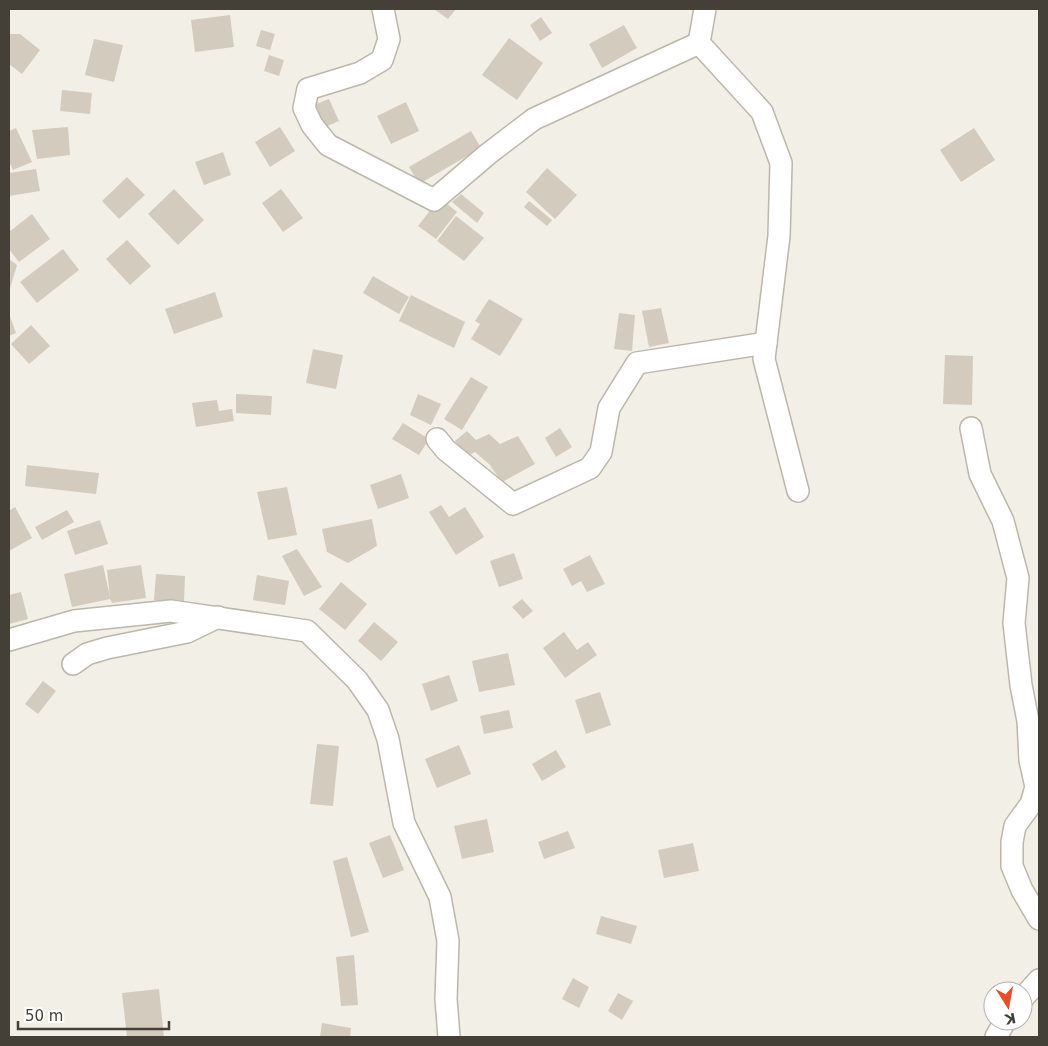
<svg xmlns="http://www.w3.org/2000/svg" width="1048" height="1046" font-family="'DejaVu Sans',sans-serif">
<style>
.building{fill:#d3cbbe}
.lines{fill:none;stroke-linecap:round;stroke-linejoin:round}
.minor-casing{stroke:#bdb7ab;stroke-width:24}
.minor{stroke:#fff;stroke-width:21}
</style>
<rect width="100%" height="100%" fill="#f2efe7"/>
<!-- building -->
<g class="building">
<polygon points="434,9 456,9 448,19"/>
<polygon points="230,15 234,47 195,52 191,20"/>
<polygon points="541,17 552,33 540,41 530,25"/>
<polygon points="624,25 637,48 602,68 589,44"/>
<polygon points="261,30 275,34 270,50 256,46"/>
<polygon points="9,34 20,34 40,50 22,74 9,64"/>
<polygon points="509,38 543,63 517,100 482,75"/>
<polygon points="94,39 123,45 114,82 85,75"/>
<polygon points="269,55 284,60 279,76 264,71"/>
<polygon points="62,90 92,93 90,114 60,111"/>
<polygon points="329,99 339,121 320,129 311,106"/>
<polygon points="406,102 419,131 391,144 377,116"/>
<polygon points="68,127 70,155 37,159 32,130"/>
<polygon points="280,127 295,151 270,167 255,142"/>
<polygon points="16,128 32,162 13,170 9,161 9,131"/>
<polygon points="974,128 995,160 961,182 940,150"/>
<polygon points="471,131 481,148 419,184 409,167"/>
<polygon points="223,152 231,175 204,185 195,162"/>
<polygon points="547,168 577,195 555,219 526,192"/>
<polygon points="36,169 40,191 9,196 9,173"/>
<polygon points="127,177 145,195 119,219 102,201"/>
<polygon points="174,189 204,220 178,245 148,214"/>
<polygon points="281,189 303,218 283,232 262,203"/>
<polygon points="461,194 484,213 477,223 452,202"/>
<polygon points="440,198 457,212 436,239 418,226"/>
<polygon points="529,201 552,220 547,226 524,207"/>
<polygon points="32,214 50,239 19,262 9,249 9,232"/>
<polygon points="456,216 484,238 464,261 437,241"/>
<polygon points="127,240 151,266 130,285 106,259"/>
<polygon points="63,249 79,270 37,303 20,282"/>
<polygon points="9,259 17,265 9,292"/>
<polygon points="373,276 409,297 399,314 363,293"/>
<polygon points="215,292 223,317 174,334 165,309"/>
<polygon points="411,295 465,322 454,348 399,321"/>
<polygon points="489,299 523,319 500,356 471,339 480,324 475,321"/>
<polygon points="661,308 669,343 649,347 642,311"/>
<polygon points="619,313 635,315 632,351 614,349"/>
<polygon points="9,314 16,333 9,336"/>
<polygon points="31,325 50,346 29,364 11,344"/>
<polygon points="313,349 343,355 336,389 306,383"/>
<polygon points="945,355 973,356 972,405 943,404"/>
<polygon points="471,377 488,387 462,430 444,419"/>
<polygon points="236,394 272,396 271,415 236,413"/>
<polygon points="418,394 441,404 431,425 410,415"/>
<polygon points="217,400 219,411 232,409 234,421 196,427 192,403"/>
<polygon points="403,423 429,439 419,455 392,439"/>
<polygon points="560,428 572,447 556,457 545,438"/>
<polygon points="467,431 476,440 489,434 500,444 518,436 535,464 502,482 489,464 475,452 466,457 455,441"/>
<polygon points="27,465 99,473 96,494 25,486"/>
<polygon points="401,474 409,498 378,509 370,485"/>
<polygon points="287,487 297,535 268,540 257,492"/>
<polygon points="441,505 449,517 465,507 484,537 456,555 429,512"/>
<polygon points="15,507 32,538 9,551 9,511"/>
<polygon points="67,510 74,522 42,540 35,527"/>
<polygon points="372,519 377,546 348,563 327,552 322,529"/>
<polygon points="100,520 108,544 75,555 67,531"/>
<polygon points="297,549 322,587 304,596 282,556"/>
<polygon points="514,553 523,579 499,587 490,561"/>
<polygon points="590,555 605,584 587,592 581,581 572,586 563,569"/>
<polygon points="103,565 110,597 107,570 141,565 146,598 112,603 110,599 72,607 64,574"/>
<polygon points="156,574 185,576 184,601 154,600"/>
<polygon points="257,575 289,581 285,605 253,600"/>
<polygon points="341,582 367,604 345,630 319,609"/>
<polygon points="21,592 28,619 9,624 9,595"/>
<polygon points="522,599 533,611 523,619 512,607"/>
<polygon points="374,622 398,642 381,661 358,641"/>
<polygon points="564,632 577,650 588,642 597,655 565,678 543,648"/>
<polygon points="508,653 515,685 479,692 472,661"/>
<polygon points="449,675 458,701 431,711 422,684"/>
<polygon points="43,681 56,691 38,714 25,704"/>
<polygon points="600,692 611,725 586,734 575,700"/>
<polygon points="509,710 513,728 484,734 480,716"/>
<polygon points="317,744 339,746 333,806 310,804"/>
<polygon points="459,745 471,774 437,788 425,759"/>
<polygon points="556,750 566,767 542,781 532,764"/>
<polygon points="487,819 494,852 462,859 454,826"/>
<polygon points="568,831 575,848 544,859 538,842"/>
<polygon points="390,835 404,870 383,878 369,843"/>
<polygon points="693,843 699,871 664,878 658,850"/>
<polygon points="347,857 369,932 351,937 333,861"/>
<polygon points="601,916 637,926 631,944 596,934"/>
<polygon points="354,955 358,1005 341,1006 336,957"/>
<polygon points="573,978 589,987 579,1008 562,999"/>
<polygon points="159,989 164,1037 127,1037 122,993"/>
<polygon points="618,993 633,1001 622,1020 608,1011"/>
<polygon points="322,1023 351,1028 350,1037 320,1037"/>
</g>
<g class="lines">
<!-- minor casing -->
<g class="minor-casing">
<g id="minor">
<polyline points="383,9 389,39 382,60 360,73 308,89 304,108 312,125 328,145 434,200 488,154 534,119 699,43"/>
<polyline points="705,9 699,43 762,112 781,163 779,236 764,359 798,491"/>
<polyline points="971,428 980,474 1003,521 1018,578 1014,623 1021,685 1028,721 1030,760 1036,787 1031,804 1015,826 1012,842 1012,866 1022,890 1039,919"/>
<polyline points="437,439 446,450 513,504 590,468 601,452 609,408 637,363 766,343"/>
<polyline points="9,640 74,621 171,611 307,631 357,680 378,710 388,739 404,823 440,897 448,941 446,999 449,1037"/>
<polyline points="73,664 87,654 107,648 187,632 218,617"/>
<polyline points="1023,998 1039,980"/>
<polyline points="996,1037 1005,1021"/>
</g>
</g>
<!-- minor -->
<use href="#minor" class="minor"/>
</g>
<!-- border -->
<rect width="1048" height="1046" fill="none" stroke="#444037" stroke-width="20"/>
<!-- north arrow -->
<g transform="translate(1008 1006) rotate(169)"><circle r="24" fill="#ffffff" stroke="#b4b3af"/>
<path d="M0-4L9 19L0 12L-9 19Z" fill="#e64e2a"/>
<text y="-8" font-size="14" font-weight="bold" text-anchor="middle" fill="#444037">K</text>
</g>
<!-- scale -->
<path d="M18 1021v8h151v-8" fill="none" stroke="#444037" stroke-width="2.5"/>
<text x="25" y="1021" font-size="15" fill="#444037" stroke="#ffffff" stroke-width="4" paint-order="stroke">50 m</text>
</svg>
